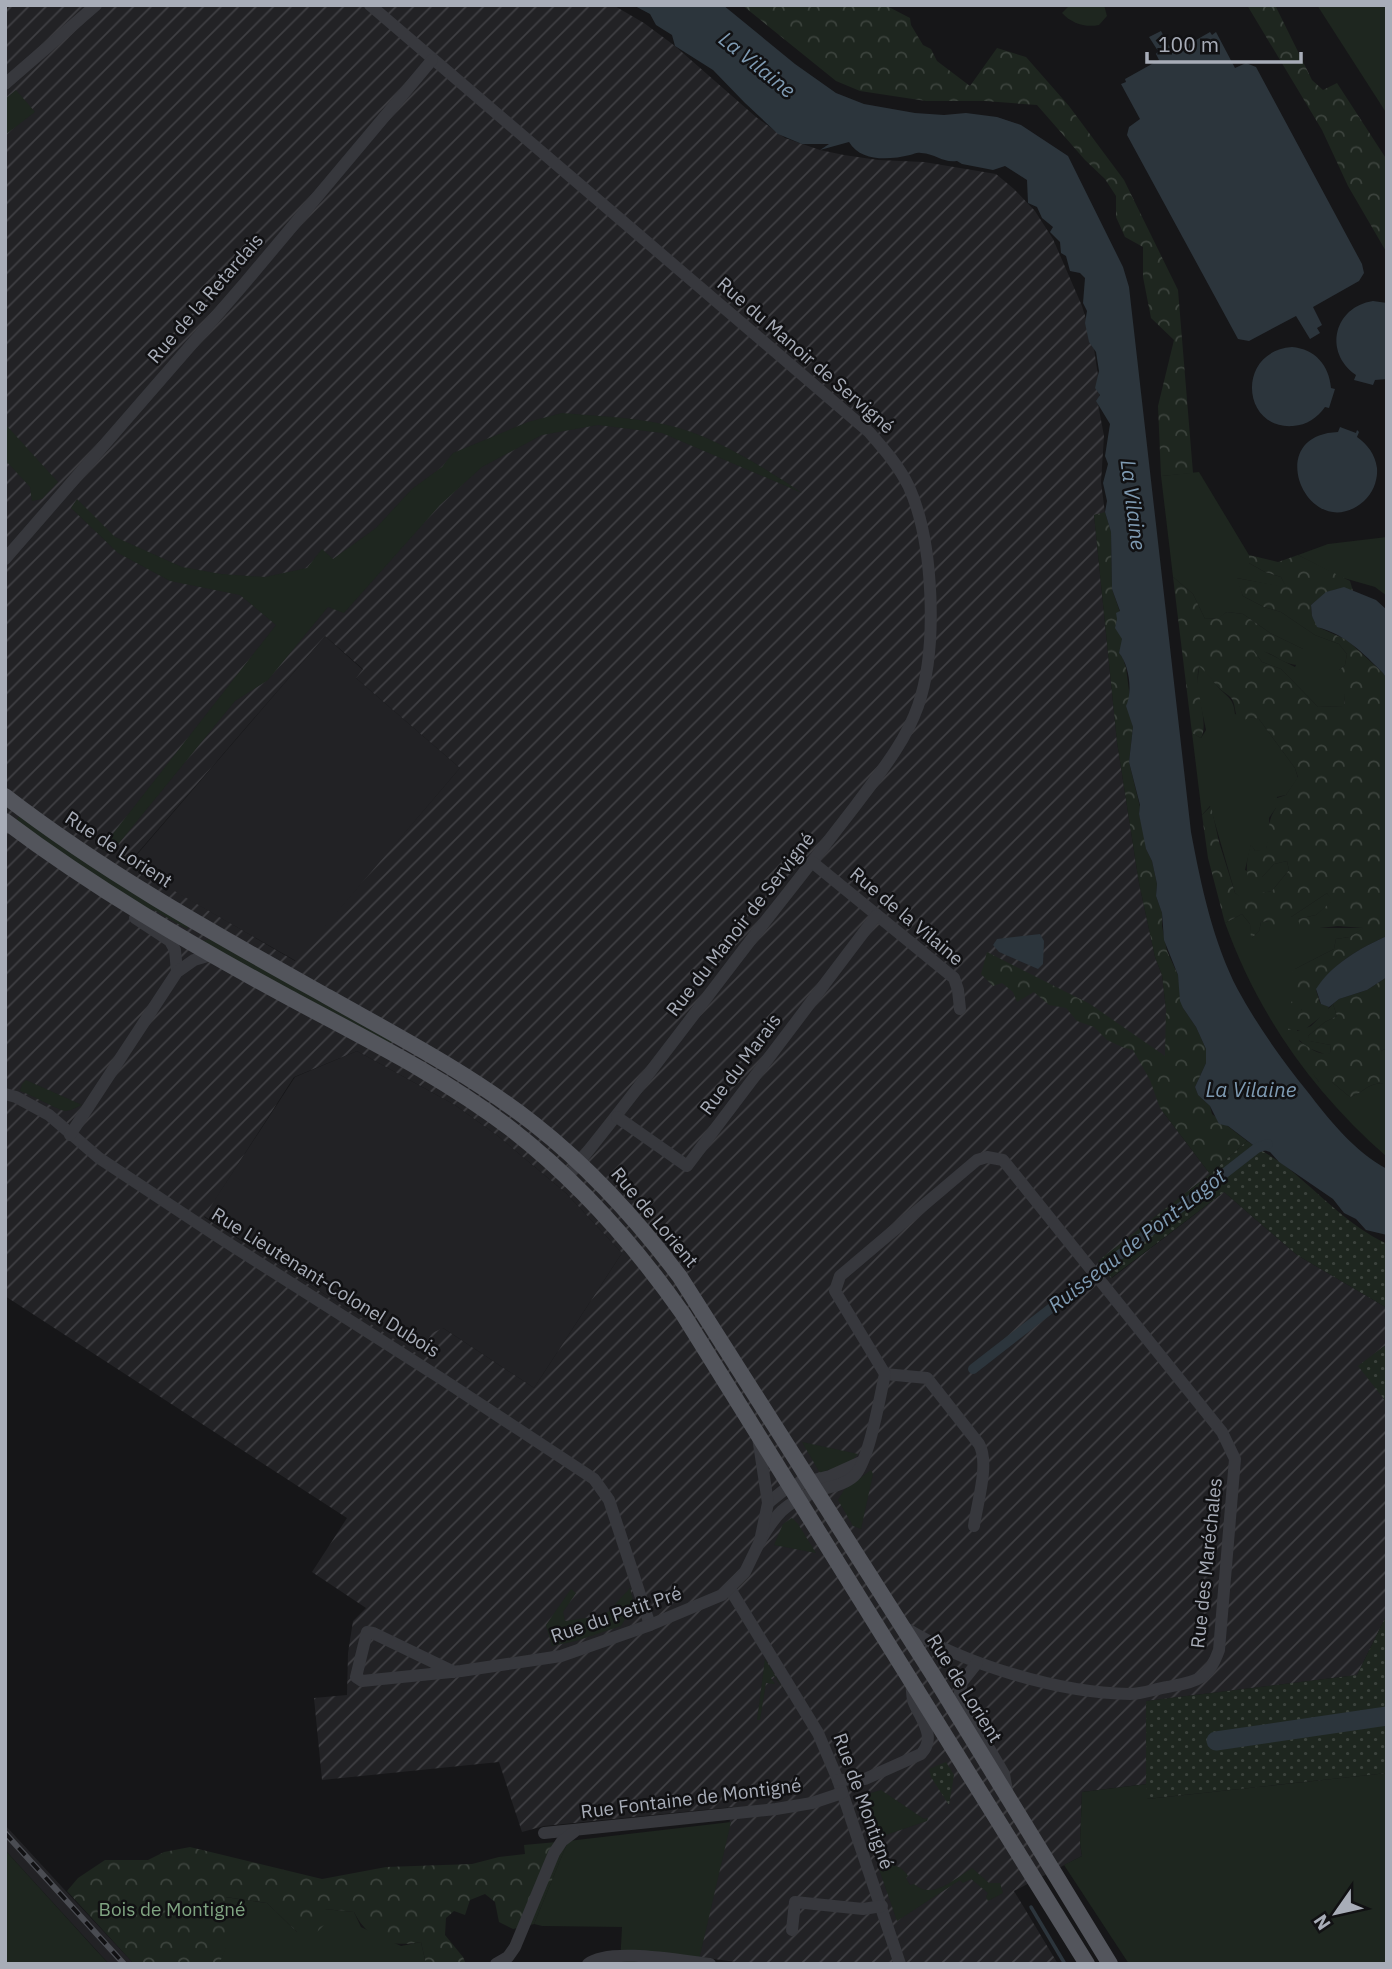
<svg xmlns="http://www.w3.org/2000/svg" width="1392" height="1969" font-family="'IBM Plex Sans',sans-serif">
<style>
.built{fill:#222225}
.industrial{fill:url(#industrial-furrows);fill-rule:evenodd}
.grass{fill:#1e261f}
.forest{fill:url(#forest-crowns)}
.garden{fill:url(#garden-dots)}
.water{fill:#2c353c}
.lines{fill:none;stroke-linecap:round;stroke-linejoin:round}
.stream{stroke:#2c353c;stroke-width:3.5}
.canal{stroke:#2c353c;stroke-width:10}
.river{stroke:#2c353c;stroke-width:19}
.minor{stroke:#37383d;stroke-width:12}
.major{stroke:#53555c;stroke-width:16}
.rail-casing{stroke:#4a4c52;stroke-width:6}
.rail{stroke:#111113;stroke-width:3.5;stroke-dasharray:10;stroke-linecap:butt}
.labels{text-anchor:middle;stroke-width:5;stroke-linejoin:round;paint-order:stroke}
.street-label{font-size:19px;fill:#a8adb8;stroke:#111113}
.park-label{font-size:19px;fill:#7fa381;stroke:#111113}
.water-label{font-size:21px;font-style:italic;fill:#7f9bb3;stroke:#111113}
</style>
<defs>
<pattern id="industrial-furrows" width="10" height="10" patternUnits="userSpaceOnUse" patternTransform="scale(1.75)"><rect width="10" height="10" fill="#222225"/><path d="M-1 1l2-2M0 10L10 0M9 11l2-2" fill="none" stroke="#3f3f43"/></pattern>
<pattern id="forest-crowns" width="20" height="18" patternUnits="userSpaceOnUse" patternTransform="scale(1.75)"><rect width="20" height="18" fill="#1e261f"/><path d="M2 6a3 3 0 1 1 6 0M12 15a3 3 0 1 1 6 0" fill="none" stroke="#3c433d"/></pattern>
<pattern id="garden-dots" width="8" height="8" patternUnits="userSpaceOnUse" patternTransform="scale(1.75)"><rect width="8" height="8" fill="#1e261f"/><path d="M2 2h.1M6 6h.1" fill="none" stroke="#3c433d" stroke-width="1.8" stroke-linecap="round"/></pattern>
</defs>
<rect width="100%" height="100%" fill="#161618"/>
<!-- built -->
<g class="built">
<polygon points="325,636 363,670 356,678 460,768 296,961 128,865"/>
<polygon points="357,1051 455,1105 498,1136 566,1193 622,1253 534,1388 443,1328 426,1360 204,1216 295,1077"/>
<polygon points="5,1825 62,1887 134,1964 109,1964 5,1850"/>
</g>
<!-- industrial -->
<path class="industrial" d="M 5,5 L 613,5 L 644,23 L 675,46 L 756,117 L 785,138 L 820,150 L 844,155 L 878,160 L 924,162 L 996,174 L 1014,189 L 1035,211 L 1053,239 L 1082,306 L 1093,342 L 1100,389 L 1098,404 L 1104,436 L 1101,482 L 1105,513 L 1094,515 L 1117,742 L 1139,883 L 1155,957 L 1162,975 L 1166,1009 L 1170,1067 L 1160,1108 L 1210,1174 L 1098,1262 L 1112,1278 L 1224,1192 L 1297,1255 L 1387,1308 L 1387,1344 L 1359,1366 L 1387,1403 L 1387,1614 L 1357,1675 L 1146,1701 L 1147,1784 L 1082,1792 L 1080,1843 L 1082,1856 L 1014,1891 L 1058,1964 L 751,1964 L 699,1957 L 733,1807 L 544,1826 L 522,1832 L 499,1762 L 322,1780 L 314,1698 L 347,1695 L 348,1653 L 353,1621 L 366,1608 L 312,1572 L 347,1518 L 5,1296 ZM 325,636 L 363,669 L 356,678 L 460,768 L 295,961 L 128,864 ZM 357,1051 L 455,1105 L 498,1136 L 566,1193 L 622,1253 L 534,1388 L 443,1328 L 432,1333 L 424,1346 L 424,1358 L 204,1217 L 294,1077 Z"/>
<!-- grass -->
<g class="grass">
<path d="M 1070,5 L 1104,5 L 1107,16 L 1099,25 C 1085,28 1071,23 1062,13 Z"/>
<polygon points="1317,5 1387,5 1387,114"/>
<polygon points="16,90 35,112 5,135 5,99"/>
<path d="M 562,413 C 595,416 630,417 663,424 C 712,434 761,466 802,493 L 662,433 L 598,425 L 542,435 L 482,467 L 440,505 L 344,613 L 328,607 L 268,680 L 235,701 L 111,853 L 101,849 L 276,625 L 240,595 L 170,581 L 118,553 L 71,508 L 77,499 L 115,537 L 182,567 L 221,574 L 265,577 L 307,568 L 322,549 L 333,559 L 376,528 L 412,489 L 442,467 L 453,453 L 528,422 Z"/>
<polygon points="5,424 58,482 42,499 32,501 30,487 5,460"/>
<polygon points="1199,472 1249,555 1249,563 1265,572 1281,577 1287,588 1237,578 1243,596 1264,607 1281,612 1315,635 1339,644 1347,654 1345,665 1339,670 1345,695 1344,706 1318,707 1281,669 1262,662 1253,650 1262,650 1295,667 1303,649 1270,633 1243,614 1227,612 1219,618 1205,619 1193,594 1173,577 1161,476"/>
<polygon points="1387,537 1387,596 1375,587 1340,577 1298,555 1328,544"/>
<path d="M 1199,665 C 1207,672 1212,679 1218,687 C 1227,697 1234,698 1235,714 L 1259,719 L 1295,768 L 1298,778 L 1286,795 L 1277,797 L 1276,808 L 1269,818 L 1270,833 L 1266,850 L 1255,851 L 1251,845 L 1245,870 L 1262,877 L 1274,864 L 1287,861 L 1289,870 L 1272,891 L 1241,898 L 1235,893 L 1210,806 L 1202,815 L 1192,733 L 1201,738 L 1206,730 L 1197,688 Z"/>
<polygon points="20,815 189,925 187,929 154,910 142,908 15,822"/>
<path d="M 1327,893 L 1333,901 L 1316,915 L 1298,919 L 1311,928 L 1364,928 L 1350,937 L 1336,939 L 1334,949 L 1295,969 L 1295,996 L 1302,1010 L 1297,1031 L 1311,1026 L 1333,1004 L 1337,1016 L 1325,1022 L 1308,1036 L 1310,1041 L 1331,1045 L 1330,1053 L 1327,1055 L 1308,1048 L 1299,1040 L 1308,1066 L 1319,1082 L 1332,1082 L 1350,1097 C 1364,1093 1365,1084 1383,1083 L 1381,1051 L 1387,1048 L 1387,1157 C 1312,1091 1259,1016 1225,923 L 1242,914 L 1250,924 L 1252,938 L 1259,931 L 1261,922 L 1268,921 L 1291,926 L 1291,917 Z"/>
<polygon points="213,938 392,1040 392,1042 388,1045 202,941"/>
<path d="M 26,1080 L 82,1105 C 77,1107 71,1111 65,1111 C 60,1111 30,1094 20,1091 L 22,1084 Z"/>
<polygon points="802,1442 858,1454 851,1462 820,1473"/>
<polygon points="871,1470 873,1474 861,1529 853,1526 838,1500 844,1490"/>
<polygon points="792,1518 798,1524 816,1553 774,1545 783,1524"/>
<polygon points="630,1588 634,1604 621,1626 576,1641 552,1646 546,1625 571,1589 576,1593 563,1612 565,1621 594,1617 608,1612"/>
<polygon points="765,1659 784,1690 774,1676 771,1678 775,1684 766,1683 760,1720 757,1720"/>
<polygon points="1387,1773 1387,1964 1129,1964 1064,1865 1082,1856 1080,1843 1082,1792 1147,1784 1147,1799"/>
<polygon points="881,1790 924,1819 928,1818 927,1821 877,1838 869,1837 857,1797"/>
<polygon points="731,1822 698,1964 620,1964 622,1927 542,1926 534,1924 568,1841"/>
<polygon points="5,1850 94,1948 109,1964 5,1964"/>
<path d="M 888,1865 C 897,1865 903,1868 908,1876 L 906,1878 L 910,1885 L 914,1884 C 932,1901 956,1878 972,1868 L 989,1883 L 1000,1883 L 1003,1893 L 988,1901 L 986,1897 L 988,1893 L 971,1879 L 963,1883 L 960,1880 L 897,1921 L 879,1869 Z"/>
<polygon points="225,1897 267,1903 297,1932 325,1909 354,1912 361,1927 401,1946 421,1942 426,1964 219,1964 228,1941"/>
</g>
<!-- forest -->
<g class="forest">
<polygon points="742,5 885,5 910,18 911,25 923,45 931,49 937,61 970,86 997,48 1026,57 1069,106 1124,180 1178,290 1193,473 1161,476 1158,406 1174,340 1151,318 1143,277 1143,247 1125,237 1116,217 1116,196 1105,179 1085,160 1037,105 985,101 926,101 860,91 836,81"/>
<polygon points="1247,5 1275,5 1312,80 1323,90 1337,83 1387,160 1387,253 1348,186 1322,130"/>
<polygon points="1105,512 1111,532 1112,589 1120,612 1117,619 1123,643 1119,653 1123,658 1126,668 1130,698 1129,710 1133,727 1129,762 1140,807 1139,814 1145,835 1146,849 1152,861 1157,884 1156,896 1162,913 1162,926 1167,951 1178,975 1183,1008 1196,1027 1206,1049 1206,1063 1195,1087 1198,1095 1210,1106 1212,1114 1247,1141 1210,1174 1160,1108 1150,1080 1133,1050 1122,1047 1107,1040 1094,1027 1077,1021 1066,1008 1049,1005 1034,992 1017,1002 1013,992 1002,983 993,986 981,974 987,952 1090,1004 1165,1056 1166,1009 1162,975 1155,957 1139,883 1117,742 1094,515"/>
<path d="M 1249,555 L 1278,562 L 1298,555 L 1350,581 L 1353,591 C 1336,584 1324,594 1311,605 L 1312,616 L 1320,628 L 1347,640 L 1383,673 L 1387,679 L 1387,936 C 1360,948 1332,964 1316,990 L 1320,1003 L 1329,1007 L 1327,1012 L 1304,1030 L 1288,1030 L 1289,1021 L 1302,1010 L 1297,1004 L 1289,1006 L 1295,996 L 1295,988 L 1287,988 L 1283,983 L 1295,969 L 1334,949 L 1336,939 L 1350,937 L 1363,928 L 1338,926 L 1301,930 L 1298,919 L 1316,915 L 1332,901 L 1327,893 L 1291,917 L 1291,926 L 1283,930 L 1274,930 L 1268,921 L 1261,922 L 1259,931 L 1251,939 L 1250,924 L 1242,914 L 1225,923 L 1208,858 L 1202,815 L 1211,806 L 1219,842 L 1235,893 L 1241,897 L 1243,890 L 1252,886 L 1261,893 L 1272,891 L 1289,870 L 1287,861 L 1274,864 L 1262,877 L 1249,882 C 1245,868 1247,858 1251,844 L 1255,851 L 1266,849 C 1270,833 1266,822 1276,808 L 1271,800 L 1286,795 L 1298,777 L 1295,768 L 1259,719 L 1249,717 L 1244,721 L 1239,720 C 1234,713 1236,706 1232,699 C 1228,694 1223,692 1219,688 C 1212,680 1207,673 1199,666 C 1193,691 1210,721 1201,738 L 1192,733 L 1173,577 L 1193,594 L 1205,619 L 1218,618 L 1227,612 L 1243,614 L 1270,633 L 1303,649 L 1307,656 L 1307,664 C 1282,670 1274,648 1254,651 L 1262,662 L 1281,669 L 1318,707 L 1344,706 L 1345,695 L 1335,681 L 1339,670 L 1345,665 L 1347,654 L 1339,644 L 1315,635 L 1281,612 L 1264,607 L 1243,596 L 1236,578 L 1286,587 L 1281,577 L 1265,572 L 1249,563 Z"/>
<path d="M 1387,977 L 1387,1048 L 1381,1051 L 1386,1073 L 1383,1083 C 1365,1084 1364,1093 1350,1097 L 1332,1082 L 1319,1082 L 1291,1045 L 1297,1040 C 1308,1046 1317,1056 1330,1053 L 1331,1045 L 1309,1041 L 1308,1036 L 1325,1022 L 1337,1016 L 1333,1004 L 1339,999 L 1367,990 Z"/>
<path d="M 568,1841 L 534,1924 L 513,1929 L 499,1922 L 495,1902 L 485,1894 L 470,1900 L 465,1915 L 454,1911 L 446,1918 L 445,1935 L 463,1957 L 466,1964 L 426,1964 L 421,1942 C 391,1948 368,1940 354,1912 L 325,1909 L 326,1923 L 317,1932 L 297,1932 L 267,1903 L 226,1897 L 229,1941 L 219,1964 L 134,1964 L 67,1891 L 78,1878 L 105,1860 L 148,1860 L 164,1852 L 190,1847 L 322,1879 L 386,1867 L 472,1864 L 499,1857 L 525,1854 L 524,1845 Z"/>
</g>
<!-- garden -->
<g class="garden">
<path d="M 1247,1141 C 1260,1150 1275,1158 1288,1168 C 1321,1195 1348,1225 1387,1244 L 1387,1308 L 1297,1255 L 1224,1192 L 1111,1278 L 1098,1261 L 1210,1174 Z"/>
<polygon points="1387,1344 1387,1403 1358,1366"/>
<polygon points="1387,1614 1387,1773 1146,1799 1146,1701 1357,1675"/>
<polygon points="946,1762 954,1775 949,1805 931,1777 929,1769"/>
</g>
<!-- water -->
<g class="water">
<path d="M 633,5 L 723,5 L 795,64 L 836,93 L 864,104 L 915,113 L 944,115 L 966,113 L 997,117 L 1021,125 L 1068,156 L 1123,267 L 1129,287 L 1191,832 C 1201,885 1213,942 1238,990 C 1257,1025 1282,1060 1307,1091 C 1330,1121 1354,1151 1387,1169 L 1387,1235 L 1366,1230 L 1356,1219 L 1344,1213 L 1333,1199 L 1279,1162 L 1270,1152 L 1257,1148 L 1228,1126 L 1219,1124 L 1210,1106 L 1198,1095 L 1195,1087 L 1206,1063 L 1206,1049 L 1196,1027 L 1183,1008 L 1180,1001 L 1178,975 L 1164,940 L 1162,913 L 1156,896 L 1157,884 L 1152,861 L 1146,849 L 1139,814 L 1140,805 L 1129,762 L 1133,727 L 1126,706 C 1133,692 1129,664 1119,653 L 1122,639 L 1115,628 L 1117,619 L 1116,613 L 1120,611 L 1112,589 L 1111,532 L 1105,512 L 1107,501 L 1103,483 L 1108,464 L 1105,456 L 1110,424 L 1096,401 L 1100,395 L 1095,388 L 1099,371 L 1096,352 L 1089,342 L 1085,323 L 1087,311 L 1083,303 L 1085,278 L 1080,273 L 1070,271 L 1066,256 L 1061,253 L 1060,242 L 1050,232 L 1053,227 L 1042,218 L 1037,207 L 1028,203 L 1027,180 L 1005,166 L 993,170 L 962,164 L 957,161 C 942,163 937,154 921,153 C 916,152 915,154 910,155 C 889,160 861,162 849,142 L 820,150 L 829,144 L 802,144 L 778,134 L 745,103 L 713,70 L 675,46 L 672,35 L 656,25 L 650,14 Z"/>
<polygon points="1161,31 1169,46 1172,45 1177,51 1210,32 1212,35 1216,32 1235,68 1246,63 1256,67 1362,264 1364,273 1359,281 1313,307 1322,325 1317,328 1320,333 1310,339 1296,316 1249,341 1238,339 1127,135 1129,127 1140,119 1121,84 1126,82 1125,79 1159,60 1156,54 1158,51 1149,37"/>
<path d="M 1373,301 L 1387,303 L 1387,379 L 1375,380 L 1373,385 L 1354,380 L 1356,375 C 1323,352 1334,307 1373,301 Z"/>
<path d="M 1292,347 C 1315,349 1329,365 1331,388 L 1335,389 L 1329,408 L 1325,407 C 1317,418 1307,425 1293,426 C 1241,430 1236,351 1292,347 Z"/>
<path d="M 1340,427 L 1356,433 L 1357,430 L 1359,432 L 1357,437 C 1368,445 1375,454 1377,468 C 1378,480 1373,493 1364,501 C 1310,548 1259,435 1338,432 Z"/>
<path d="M 1344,587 L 1376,600 L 1387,610 L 1387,679 L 1383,673 C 1363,653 1345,634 1317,627 L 1312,616 L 1311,605 L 1326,592 Z"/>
<polygon points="1040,934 1044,941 1043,964 1038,969 999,952 993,945 997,939"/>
<path d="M 1387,936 L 1387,977 L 1367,990 L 1339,999 L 1329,1007 L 1321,1004 L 1316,989 C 1332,964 1360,948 1387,936 Z"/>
</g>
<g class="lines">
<!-- stream -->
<polyline class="stream" points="1031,1907 1065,1964"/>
<!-- canal -->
<polyline class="canal" points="973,1369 1257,1148 1268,1144"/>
<!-- river -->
<polyline class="river" points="1216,1741 1387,1716"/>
<!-- minor -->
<g class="minor">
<path d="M 370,5 L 869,432 C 884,449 899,466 909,487 C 934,543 938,649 918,706 C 905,743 879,774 856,805 C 829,840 802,875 775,909 C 705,998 639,1090 567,1177"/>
<polyline points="5,84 96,5"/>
<polyline points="5,559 244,284 432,60"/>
<polyline points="812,862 954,978 958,990 960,1009"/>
<polyline points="135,918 170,941 175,950 177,972"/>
<polyline points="5,1094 16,1097 49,1115 99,1158 220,1238 442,1379 594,1479 609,1500 650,1625"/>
<polyline points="617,1117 687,1166 876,916"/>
<polyline points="70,1135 177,972 194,960 211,955"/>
<path d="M 885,1374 L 927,1378 L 979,1444 C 990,1463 977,1503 974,1526"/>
<polyline points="768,1503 789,1486 830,1476 861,1462"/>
<path d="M 760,1541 C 776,1514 784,1504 814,1492 C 827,1487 843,1486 854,1476 C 869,1462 880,1396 885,1374 L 835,1291 L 840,1276 L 977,1160 L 987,1157 L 1003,1160 L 1222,1432 L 1235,1459 L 1219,1650 C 1208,1681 1197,1681 1167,1687 C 1155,1689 1142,1694 1130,1694 C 1058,1693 964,1664 904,1627"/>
<polyline points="730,1589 818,1733 838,1780 900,1964"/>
<polyline points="977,1663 962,1682 959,1697 1004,1774 1007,1791"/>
<polyline points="454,1672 373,1633 367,1632 356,1677 362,1681 461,1671 561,1656 650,1625 722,1595 745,1572 760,1541 768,1503 758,1437"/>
<path d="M 838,1780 L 865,1779 L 921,1754 C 938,1736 919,1718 913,1700 C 912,1695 912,1688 911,1683"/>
<polyline points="544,1833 776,1809 812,1803 842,1793"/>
<polyline points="792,1930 795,1902 863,1909 882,1906"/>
<polyline points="496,1964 508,1957 515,1947 554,1853 562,1841 574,1832"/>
<path d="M 588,1964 C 609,1947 682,1961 710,1964"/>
</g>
<!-- major -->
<g class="major">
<path d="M 5,796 C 106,874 217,935 328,997 C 399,1037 470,1074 534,1124 C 590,1168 638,1221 680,1277 L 935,1678 L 1110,1964"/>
<path d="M 5,821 C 94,888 190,944 288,997 C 364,1038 442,1076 511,1129 C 579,1182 634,1244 683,1314 L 1087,1964"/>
</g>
<!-- rail casing -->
<g class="rail-casing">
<polyline id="rail" points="5,1833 124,1964"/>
</g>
<!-- rail -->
<use href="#rail" class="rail"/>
</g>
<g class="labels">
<!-- street labels -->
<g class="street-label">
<text transform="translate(205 298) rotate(-49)" y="7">Rue de la Retardais</text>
<text transform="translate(806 355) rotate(41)" y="7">Rue du Manoir de Servigné</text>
<text transform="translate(119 849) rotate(33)" y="7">Rue de Lorient</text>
<text transform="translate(907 916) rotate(40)" y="7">Rue de la Vilaine</text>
<text transform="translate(740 924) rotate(-52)" y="7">Rue du Manoir de Servigné</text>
<text transform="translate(740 1064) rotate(-53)" y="7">Rue du Marais</text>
<text transform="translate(655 1217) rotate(50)" y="7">Rue de Lorient</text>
<text transform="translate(326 1282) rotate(32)" y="7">Rue Lieutenant-Colonel Dubois</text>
<text transform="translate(1206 1563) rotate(-84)" y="7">Rue des Maréchales</text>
<text transform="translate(616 1614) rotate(-19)" y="7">Rue du Petit Pré</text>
<text transform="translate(965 1688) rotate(58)" y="7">Rue de Lorient</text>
<text transform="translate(691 1798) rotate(-7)" y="7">Rue Fontaine de Montigné</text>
<text transform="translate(864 1801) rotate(70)" y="7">Rue de Montigné</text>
</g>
<!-- park labels -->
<g class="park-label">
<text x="172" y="1916">Bois de Montigné</text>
</g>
<!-- water labels -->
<g class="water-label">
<text transform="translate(757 65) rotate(39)" y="7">La Vilaine</text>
<text transform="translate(1133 505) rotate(83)" y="7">La Vilaine</text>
<text x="1251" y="1097">La Vilaine</text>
<text transform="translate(1137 1241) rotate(-38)" y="7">Ruisseau de Pont-Lagot</text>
</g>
</g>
<!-- border -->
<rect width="1392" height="1969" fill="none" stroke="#a8adb8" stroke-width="14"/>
<!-- north arrow -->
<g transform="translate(1336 1913) rotate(236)" stroke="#111113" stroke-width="5" paint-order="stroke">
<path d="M0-5L12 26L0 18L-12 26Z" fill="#a8adb8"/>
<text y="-10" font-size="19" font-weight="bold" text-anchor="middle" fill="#a8adb8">N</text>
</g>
<!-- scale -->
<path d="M1147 52v10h154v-10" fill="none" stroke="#a8adb8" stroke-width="3.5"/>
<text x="1158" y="52" font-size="21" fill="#a8adb8" stroke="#111113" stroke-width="5" paint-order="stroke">100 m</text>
</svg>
